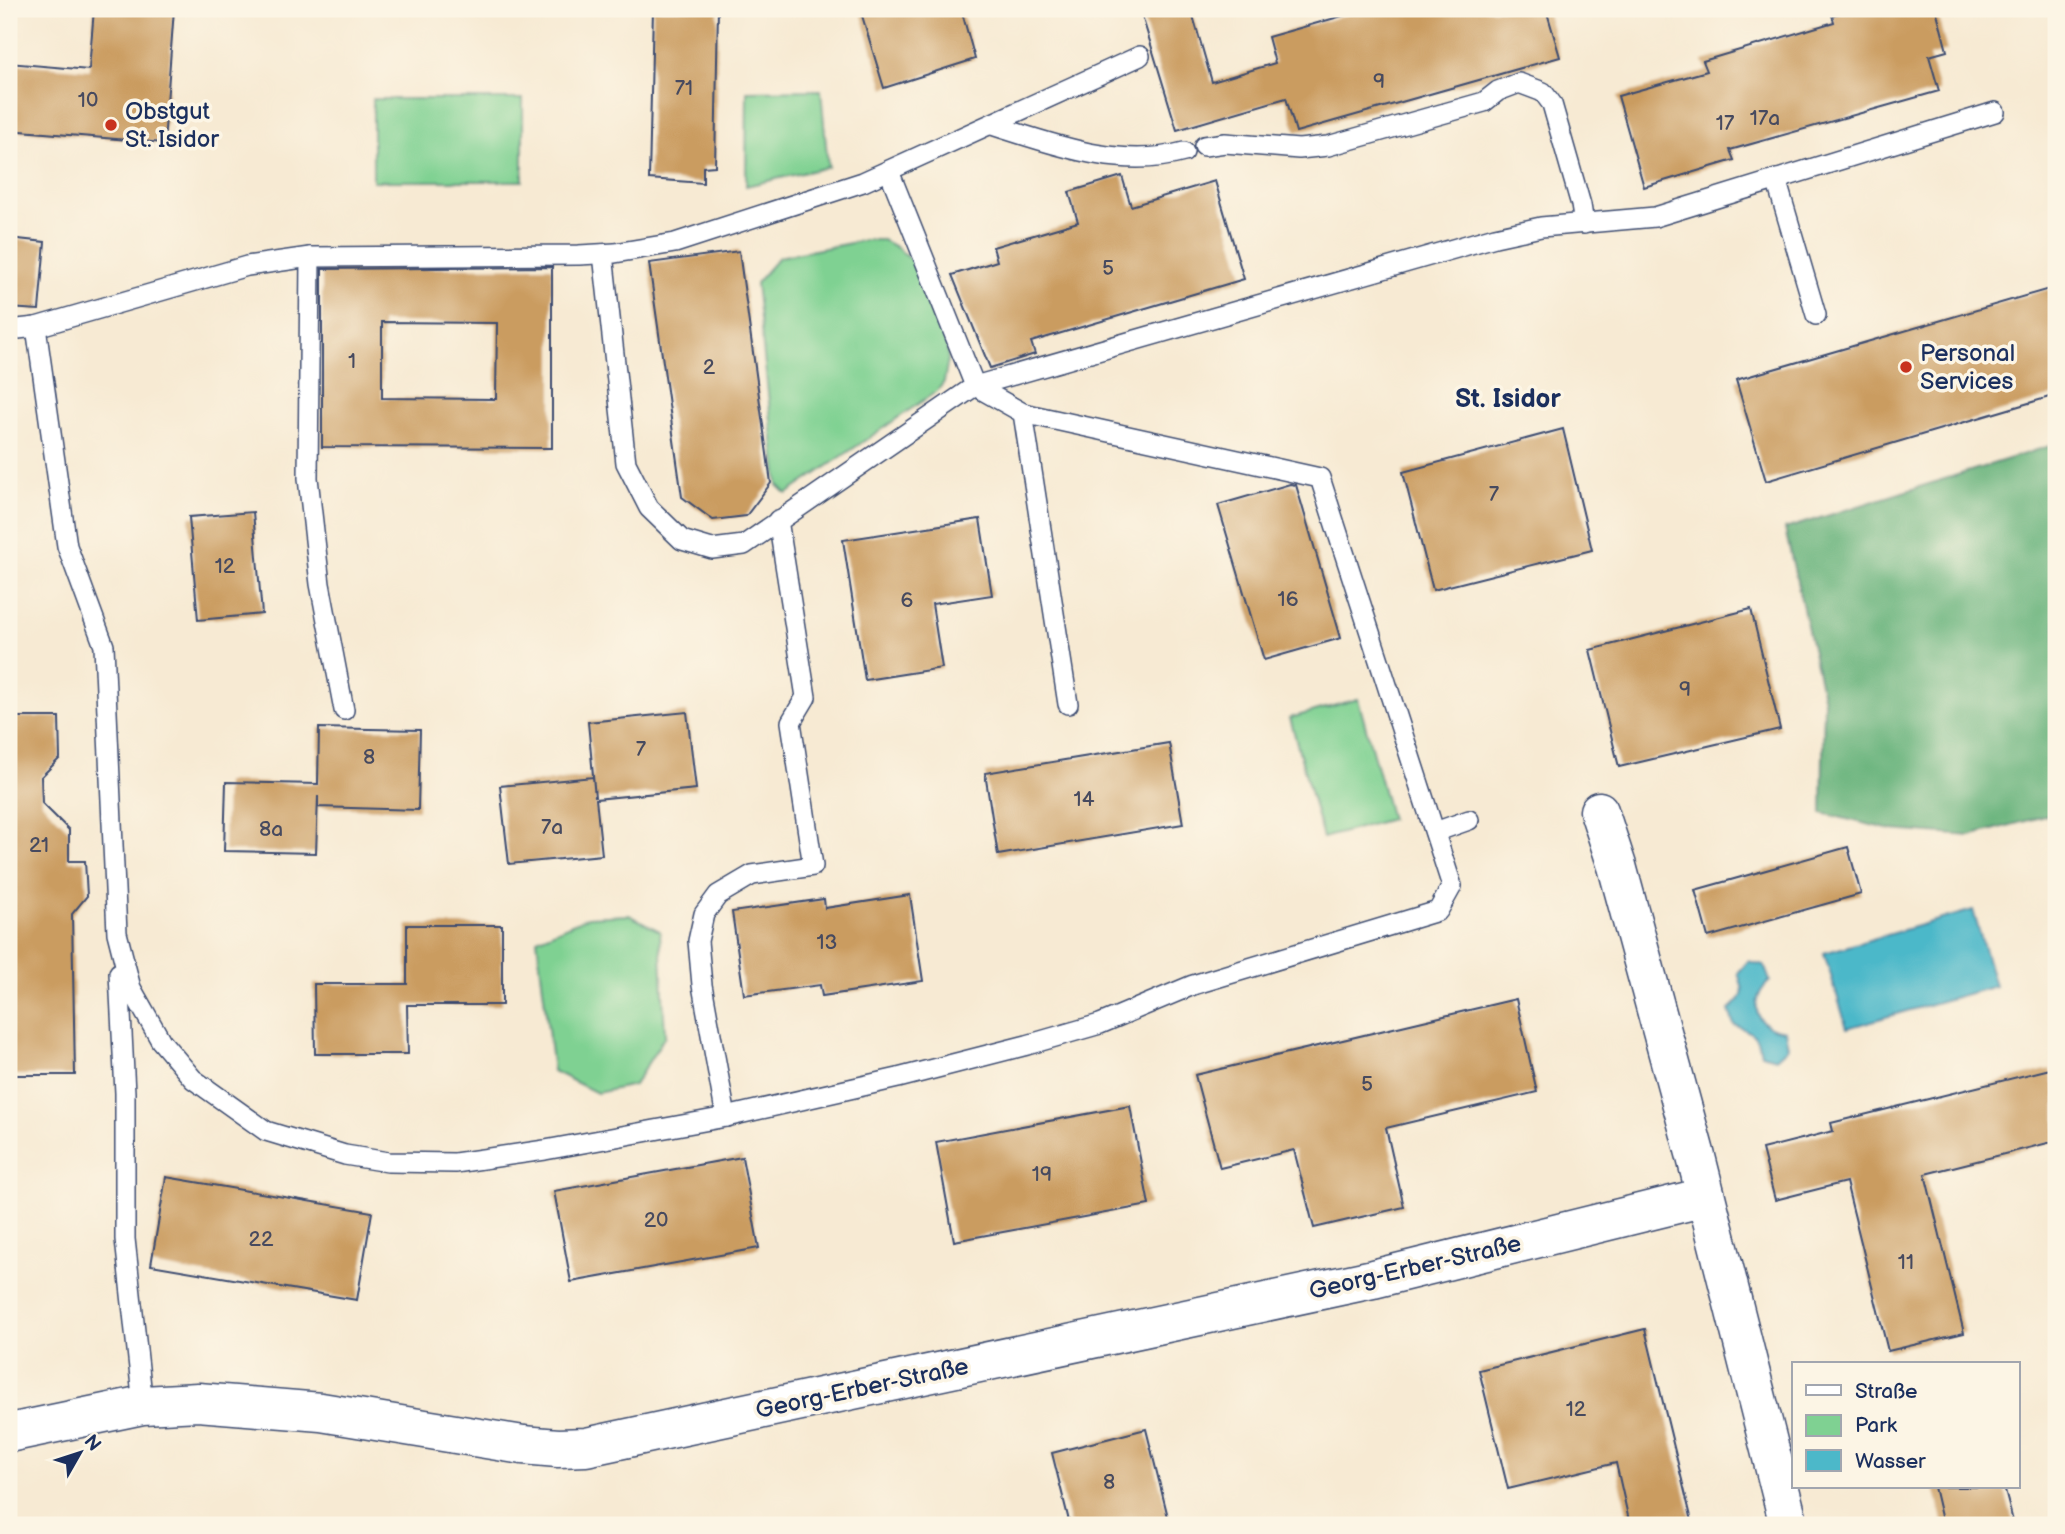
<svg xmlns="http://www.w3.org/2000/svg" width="2065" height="1534" font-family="'Balsamiq Sans',sans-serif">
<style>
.green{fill:#7fd192;stroke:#4d8078;stroke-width:2}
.forest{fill:#67b37c;stroke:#41716d;stroke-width:2}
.water{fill:#4cb8c9;stroke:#347494;stroke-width:2}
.building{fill:#ca9c61;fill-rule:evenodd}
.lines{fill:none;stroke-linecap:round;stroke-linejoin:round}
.lane-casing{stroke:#3c4b70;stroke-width:22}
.street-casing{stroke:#3c4b70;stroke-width:41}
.lane{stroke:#fff;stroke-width:19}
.street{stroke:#fff;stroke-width:38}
.poi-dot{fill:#c8321e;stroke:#fcf5e5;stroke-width:2.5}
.labels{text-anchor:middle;stroke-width:7;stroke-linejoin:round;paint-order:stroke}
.number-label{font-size:21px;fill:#474a5f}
.poi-label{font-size:24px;fill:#1b2f5e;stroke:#fcf5e5;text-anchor:start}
.street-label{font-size:24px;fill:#1b2f5e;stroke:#fcf5e5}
.neighbourhood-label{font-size:26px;font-weight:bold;fill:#1b2f5e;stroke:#fcf5e5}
</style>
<rect width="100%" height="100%" fill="#fcf5e5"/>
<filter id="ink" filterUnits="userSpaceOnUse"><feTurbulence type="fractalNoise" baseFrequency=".0143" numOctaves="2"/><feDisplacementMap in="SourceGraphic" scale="14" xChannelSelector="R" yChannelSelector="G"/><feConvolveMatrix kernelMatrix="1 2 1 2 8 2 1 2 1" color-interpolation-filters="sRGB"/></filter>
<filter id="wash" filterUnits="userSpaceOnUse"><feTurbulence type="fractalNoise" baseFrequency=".00686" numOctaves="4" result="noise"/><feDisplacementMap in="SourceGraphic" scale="28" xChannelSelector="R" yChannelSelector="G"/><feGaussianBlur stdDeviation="1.57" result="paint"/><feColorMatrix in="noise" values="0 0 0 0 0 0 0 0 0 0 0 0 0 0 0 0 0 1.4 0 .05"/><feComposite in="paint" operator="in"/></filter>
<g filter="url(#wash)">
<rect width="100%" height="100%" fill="#f7ead3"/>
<!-- green -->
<g class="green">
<polygon points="821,90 828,167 746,186 747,91"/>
<rect x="373" y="99" width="150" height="82"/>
<polygon points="866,240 883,240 896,247 916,264 947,344 948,360 944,382 937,391 787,494 778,485 756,283 779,257"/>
<polygon points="1358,699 1391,819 1323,838 1290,718"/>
<polygon points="629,915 660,931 665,1036 634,1085 597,1093 553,1071 537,939 588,917"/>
</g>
<!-- forest -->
<polygon class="forest" points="2056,444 2056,813 1970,836 1891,830 1822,813 1824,700 1785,529"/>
<!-- water -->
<g class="water">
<polygon points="1973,910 1995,986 1847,1028 1824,953"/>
<path d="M 1748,961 L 1764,965 L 1770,981 C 1757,992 1749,1014 1768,1026 C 1773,1029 1780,1030 1785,1031 L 1788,1047 L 1776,1058 L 1761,1054 C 1758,1035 1751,1031 1734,1025 L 1729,1010 C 1746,996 1745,993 1738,973 Z"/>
</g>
<g id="blocks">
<!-- building -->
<g class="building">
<polygon points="94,9 174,9 164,143 9,130 9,63 89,70"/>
<polygon points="653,9 718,9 715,166 703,167 703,183 649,179"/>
<polygon points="860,9 961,9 975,59 884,88"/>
<polygon points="1140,9 1191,9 1212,82 1275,63 1268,37 1367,9 1546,9 1560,57 1296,132 1286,98 1177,130"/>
<polygon points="1854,9 1936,9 1947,51 1929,56 1939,91 1730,150 1734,160 1644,187 1618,96 1707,71 1703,61 1834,22 1832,15"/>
<polygon points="1122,176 1131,206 1215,181 1244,279 1031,342 1035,354 990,368 952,275 997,261 993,247 1078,222 1069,192"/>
<polygon points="9,238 45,242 39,310 9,308"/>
<polygon points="739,251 771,483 746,516 713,520 682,497 649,263"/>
<path d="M 552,267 L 552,448 L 322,447 L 322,269 ZM 382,322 L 497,323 L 496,399 L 382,398 Z"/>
<polygon points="2056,287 2056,395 1766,481 1736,380"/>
<polygon points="1563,429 1592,550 1433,590 1403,472"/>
<polygon points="1290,484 1296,485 1341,638 1264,660 1218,505"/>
<polygon points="253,512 262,614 198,620 189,517"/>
<polygon points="980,519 992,595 932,604 942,668 865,680 843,540"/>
<polygon points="1751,609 1780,729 1619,767 1590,650"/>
<polygon points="687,712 696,789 596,799 602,855 509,864 500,786 593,777 595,797 588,722"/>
<polygon points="9,717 59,717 60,758 41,777 42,803 69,830 69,861 85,861 87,896 72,914 75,1075 9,1075"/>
<polygon points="319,728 420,730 418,810 318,807 318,796 316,853 224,851 226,782 318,784"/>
<polygon points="1169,743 1183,824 998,855 985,773"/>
<polygon points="1848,847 1861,894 1708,937 1695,890"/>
<polygon points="910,895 923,981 822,996 820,985 744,995 732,912 824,899 825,908"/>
<polygon points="407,925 502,925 502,1005 407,1005 408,1054 315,1054 314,984 407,984"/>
<polygon points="1516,999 1537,1092 1386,1128 1404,1207 1314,1228 1294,1150 1220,1168 1195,1075"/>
<polygon points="2050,1069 2056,1093 2056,1141 1925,1174 1964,1333 1888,1351 1846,1182 1775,1200 1762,1149 1833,1131 1831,1123"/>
<polygon points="1130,1106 1149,1205 954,1241 936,1142"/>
<polygon points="742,1157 759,1248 571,1282 554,1191"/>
<polygon points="166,1177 372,1212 357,1300 151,1265"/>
<polygon points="1645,1329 1693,1525 1630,1525 1616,1463 1508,1489 1479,1370"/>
<polygon points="1146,1429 1170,1525 1070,1525 1052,1453"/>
<polygon points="1934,1487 2004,1487 2014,1525 1943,1525"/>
</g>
</g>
</g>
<g filter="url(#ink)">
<use href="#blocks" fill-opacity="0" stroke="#3c4b70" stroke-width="2"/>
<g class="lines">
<!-- lane casing -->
<g class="lane-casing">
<g id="lane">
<path d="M 992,125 C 1053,144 1119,170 1184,152"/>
<polyline points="1204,146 1225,143 1299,149 1328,146 1484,102 1498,91 1519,83 1543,92 1552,104 1581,205 1584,224"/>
<polyline points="1776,179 1816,315"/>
<polyline points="603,254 626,463 649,508 682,540 712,549 744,545 975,386 889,171"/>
<polyline points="310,257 308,478 320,584 344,710"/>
<polyline points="36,327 67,546 104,646 117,933 131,988 161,1041 193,1079 266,1131 345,1155 388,1162 455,1163 545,1150 726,1117 898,1078 1027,1045 1100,1024 1193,985 1438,911 1452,886 1320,478 1023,413 975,386 1495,237 1541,227 1655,217 1995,112"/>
<polyline points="9,330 36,327 247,266 310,257 579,255 615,253 675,243 863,182 1140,56"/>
<polyline points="1023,413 1068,704"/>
<polyline points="1435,832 1469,820"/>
<polyline points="119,973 125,1093 125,1239 143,1405"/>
<polyline points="726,1117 702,985 698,941 704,914 718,895 752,875 813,866 791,722 806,697 778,520"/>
</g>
</g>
<!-- street casing -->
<g class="street-casing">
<g id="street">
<polyline points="1599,811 1617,866 1695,1153 1789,1525"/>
<polyline points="9,1433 143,1405 198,1402 321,1412 523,1445 558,1448 586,1447 1373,1279 1705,1197"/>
</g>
</g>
<!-- lane -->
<use href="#lane" class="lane"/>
<!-- street -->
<use href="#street" class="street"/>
</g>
</g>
<!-- markers -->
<g class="poi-dot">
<circle cx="111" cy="125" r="7"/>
<circle cx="1906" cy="367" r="7"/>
</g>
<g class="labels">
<!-- number labels -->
<g class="number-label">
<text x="1379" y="88">9</text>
<text x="684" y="95">71</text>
<text x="88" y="107">10</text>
<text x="1765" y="125">17a</text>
<text x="1725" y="130">17</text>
<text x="1108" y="275">5</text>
<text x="352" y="368">1</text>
<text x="709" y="374">2</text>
<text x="1494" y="501">7</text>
<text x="225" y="573">12</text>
<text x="1288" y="606">16</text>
<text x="907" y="607">6</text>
<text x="1685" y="696">9</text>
<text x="641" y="756">7</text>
<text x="369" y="764">8</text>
<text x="1084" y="806">14</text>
<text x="552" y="834">7a</text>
<text x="271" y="836">8a</text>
<text x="39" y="852">21</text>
<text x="827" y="949">13</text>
<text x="1367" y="1091">5</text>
<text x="1042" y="1181">19</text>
<text x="656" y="1227">20</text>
<text x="261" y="1246">22</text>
<text x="1906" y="1269">11</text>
<text x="1576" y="1416">12</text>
<text x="1109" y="1489">8</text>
</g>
<!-- poi labels -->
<g class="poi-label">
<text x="125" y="119">Obstgut<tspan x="125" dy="28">St. Isidor</tspan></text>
<text x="1920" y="361">Personal<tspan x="1920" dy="28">Services</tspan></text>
</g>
<!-- street labels -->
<g class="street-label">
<text transform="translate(1415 1267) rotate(-13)" y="8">Georg-Erber-Straße</text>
<text transform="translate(862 1388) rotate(-12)" y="8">Georg-Erber-Straße</text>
</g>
<!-- neighbourhood labels -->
<g class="neighbourhood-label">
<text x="1508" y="407">St. Isidor</text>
</g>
</g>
<!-- margin -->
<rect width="2065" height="1534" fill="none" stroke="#fcf5e5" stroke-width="35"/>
<!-- legend -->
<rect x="1792" y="1362" width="228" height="126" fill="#fcf5e5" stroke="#a2a6af" stroke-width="2"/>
<rect x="1806" y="1385" width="35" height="10" fill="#ffffff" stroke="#a2a6af" stroke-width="2"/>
<text x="1855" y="1398" font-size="21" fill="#1b2f5e">Straße</text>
<rect x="1806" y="1415" width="35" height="21" fill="#7fd192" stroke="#a2a6af" stroke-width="2"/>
<text x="1855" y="1432" font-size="21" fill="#1b2f5e">Park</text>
<rect x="1806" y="1450" width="35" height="21" fill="#4cb8c9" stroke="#a2a6af" stroke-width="2"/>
<text x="1855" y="1468" font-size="21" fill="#1b2f5e">Wasser</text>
<!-- north arrow -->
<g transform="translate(80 1453) rotate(51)" stroke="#fcf5e5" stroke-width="5" paint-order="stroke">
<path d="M0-5L12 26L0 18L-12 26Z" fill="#1b2f5e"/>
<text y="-10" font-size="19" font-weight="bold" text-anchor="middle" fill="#1b2f5e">N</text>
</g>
</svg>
